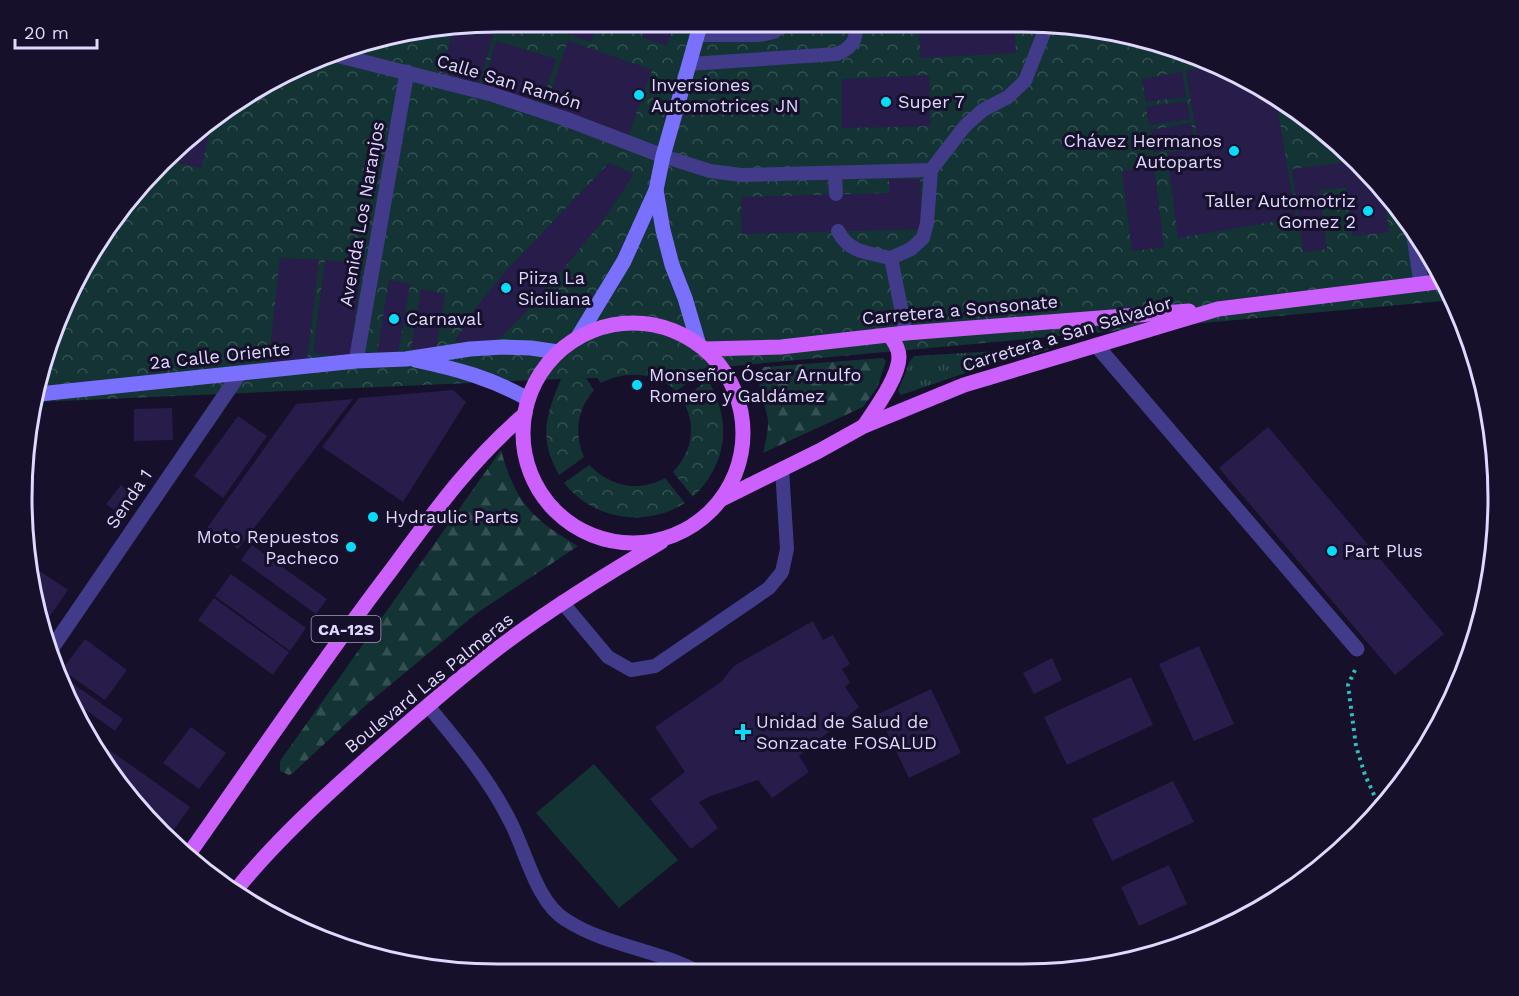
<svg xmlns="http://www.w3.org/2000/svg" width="1519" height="996" font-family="'Work Sans',sans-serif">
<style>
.grass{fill:url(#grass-tufts)}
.forest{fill:url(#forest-firs)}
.park{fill:url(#park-crowns)}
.pitch{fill:#133334}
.building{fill:#281c4b}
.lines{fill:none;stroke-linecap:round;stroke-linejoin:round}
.path{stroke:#30bcba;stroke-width:4;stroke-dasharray:3 4.5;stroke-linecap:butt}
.service{stroke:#423b89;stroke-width:14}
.minor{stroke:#423b89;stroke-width:15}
.secondary{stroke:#7a70ff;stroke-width:15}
.primary{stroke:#cb60ff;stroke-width:15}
.poi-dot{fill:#05dbff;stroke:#16102a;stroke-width:2}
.labels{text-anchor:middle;stroke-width:6;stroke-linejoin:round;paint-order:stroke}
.shield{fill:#16102a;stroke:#a39dbf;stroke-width:1.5}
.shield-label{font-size:16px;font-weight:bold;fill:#dfd9ff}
.street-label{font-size:18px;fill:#dfd9ff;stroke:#16102a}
.poi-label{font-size:18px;fill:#dfd9ff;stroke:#16102a;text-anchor:start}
.rim{fill:none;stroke:#dfd9ff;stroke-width:3}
</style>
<defs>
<pattern id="grass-tufts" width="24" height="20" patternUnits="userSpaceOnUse" patternTransform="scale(1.5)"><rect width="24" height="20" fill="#133334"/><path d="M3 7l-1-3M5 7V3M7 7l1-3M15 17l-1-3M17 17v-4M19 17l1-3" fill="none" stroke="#355052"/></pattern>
<pattern id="forest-firs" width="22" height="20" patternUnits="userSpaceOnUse" patternTransform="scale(1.5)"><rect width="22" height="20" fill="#133334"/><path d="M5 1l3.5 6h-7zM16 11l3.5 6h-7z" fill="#355052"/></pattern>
<pattern id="park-crowns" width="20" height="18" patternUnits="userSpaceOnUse" patternTransform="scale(1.5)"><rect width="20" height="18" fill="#133334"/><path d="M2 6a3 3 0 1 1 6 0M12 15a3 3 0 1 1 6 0" fill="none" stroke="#355052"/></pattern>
</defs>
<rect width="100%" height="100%" fill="#16102a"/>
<!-- grass -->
<polygon class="grass" points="1048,348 1049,350 1004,360 901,395 898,391 910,361 914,356"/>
<!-- forest -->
<g class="forest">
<path d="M 883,358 L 886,361 L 877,388 L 863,407 L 763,453 C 765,444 768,433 768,423 C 768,406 751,380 764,367 Z"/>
<path d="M 501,450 C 515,502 533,520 578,546 L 477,613 L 365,706 L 293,773 L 289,775 L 280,771 L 280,761 Z"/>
</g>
<!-- park -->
<g class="park">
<path d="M 498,21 L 1084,25 L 1232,70 L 1336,140 L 1400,208 L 1449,287 L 1454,300 L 700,369 L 702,373 L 676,391 C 656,372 626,370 601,383 L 597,378 L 586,378 L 594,390 C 577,410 574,433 584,457 L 559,475 C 538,438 546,415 561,379 L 37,402 L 57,316 L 120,207 L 233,102 L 345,46 Z"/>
<path d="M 708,380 C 732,421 728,463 693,497 L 673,472 C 693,451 697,424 682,399 Z"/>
<path d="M 589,465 C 610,486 638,493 665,478 L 685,503 C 645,528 594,520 564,483 Z"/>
</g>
<!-- pitch -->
<polygon class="pitch" points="594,764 678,860 619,908 536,813"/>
<!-- building -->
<g class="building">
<polygon points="497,21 479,84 441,72 454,28"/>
<polygon points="567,21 598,22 591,42 563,32"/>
<polygon points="647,22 675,22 667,46 642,37"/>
<polygon points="869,24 1014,25 1016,53 921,58 919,30 869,32"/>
<polygon points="496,41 556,59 542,103 483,85"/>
<polygon points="568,41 652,70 628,136 546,105"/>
<polygon points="1217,65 1232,70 1276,100 1296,218 1178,238 1167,153 1199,148 1186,71"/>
<polygon points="1182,72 1186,97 1146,102 1142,79"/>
<polygon points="929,75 930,126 842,128 842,79"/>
<polygon points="1187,101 1190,119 1149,125 1146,107"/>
<polygon points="212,121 201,168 170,161"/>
<polygon points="1191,123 1195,145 1154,152 1151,130"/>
<polygon points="1356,161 1383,190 1389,232 1353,236 1346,187 1319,190 1327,249 1303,252 1292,169"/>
<polygon points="609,163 634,174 601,223 534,304 502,336 488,342 467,346 455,341 475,309 505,272"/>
<polygon points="1154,167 1164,247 1132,251 1122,171"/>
<polygon points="889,179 920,179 922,229 742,234 741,197 889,193"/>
<polygon points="280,258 319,260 307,361 268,367"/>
<polygon points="325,260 362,264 350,358 313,353"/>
<polygon points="389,280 410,284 398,354 377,354"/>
<polygon points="421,289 445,294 436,348 411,349"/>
<polygon points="453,390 466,402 403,502 322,447 359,398"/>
<polygon points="353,399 238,549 207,528 296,404"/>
<polygon points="172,408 173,440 134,441 134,409"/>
<polygon points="238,416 267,436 223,498 194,476"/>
<polygon points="1268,427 1444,634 1395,675 1219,468"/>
<polygon points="121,485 138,498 123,517 106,504"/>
<polygon points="252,545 327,599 316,614 241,560"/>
<polygon points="34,567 68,590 43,626 30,591 29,574"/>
<polygon points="231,574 306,628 290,651 215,596"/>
<polygon points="214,598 289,652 273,675 198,620"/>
<polygon points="813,621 823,640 833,635 850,664 842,669 850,682 845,687 859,707 799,756 809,772 772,798 758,780 708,797 699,802 718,828 691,849 650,799 685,772 655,727 721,682 734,666"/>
<polygon points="85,639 127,670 105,700 62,670"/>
<polygon points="1199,646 1234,724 1194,741 1159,664"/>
<polygon points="1052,658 1062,680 1034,694 1023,673"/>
<polygon points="1131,677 1153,725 1067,765 1044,717"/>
<polygon points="72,683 123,719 115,731 71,699 67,690"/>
<polygon points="931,689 961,753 909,778 878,714"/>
<polygon points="191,727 226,753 199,789 163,763"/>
<polygon points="108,749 190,807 168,838 102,757"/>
<polygon points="1173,781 1194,822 1112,861 1092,819"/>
<polygon points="1169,865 1187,904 1139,926 1121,887"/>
</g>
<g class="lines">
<!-- path -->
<polyline class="path" points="1355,670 1348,685 1356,746 1365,775 1381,810"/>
<!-- service -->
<g class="service">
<polyline points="698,35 760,35 774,32 787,23"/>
<path d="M 689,64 L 837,54 C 852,48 857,40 856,24"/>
<polyline points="663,156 710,171 741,175 931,170"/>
<polyline points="835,173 836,194"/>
<path d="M 838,231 C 849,253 869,253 891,258 L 906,333"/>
<polyline points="891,258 911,249 923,238 927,223 931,170 965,126 983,110 1008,97 1025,81 1047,25"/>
<polyline points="562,602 608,657 631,670 655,666 769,588 782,572 787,549 782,469"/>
<path d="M 428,706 C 458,742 489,779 510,821 C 526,851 536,902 566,920 C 606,946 656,949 698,972"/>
</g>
<!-- minor -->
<g class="minor">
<polyline points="340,56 491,94 566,119 663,156"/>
<polyline points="1413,230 1421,283"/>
<polyline points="1096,345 1357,649"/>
<polyline points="356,361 407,72"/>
<polyline points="52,648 240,373"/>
</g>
<!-- secondary -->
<g class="secondary">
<polyline points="656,190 663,230 672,265 685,298 698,342"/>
<polyline points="578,337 624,261 656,190 663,156 701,22"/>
<path d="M 415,360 C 457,369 491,378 528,399"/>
<polyline points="39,394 356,361 406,359 470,349 503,347 531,348 558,352"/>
</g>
<!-- primary -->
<g class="primary">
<circle cx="633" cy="433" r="110"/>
<polyline points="705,349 781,347 906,333 1189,311"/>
<path d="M 864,426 C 875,409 899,377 899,357 C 899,349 894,341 889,335"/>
<polyline points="722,499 819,451 864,426 964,385 1218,309 1445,281"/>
<path d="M 186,858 C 254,762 320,663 392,569 C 434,512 471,460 525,414"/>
<path d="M 235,891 C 277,839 328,793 378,749 C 416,716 453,683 493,652 C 546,611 603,576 661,542"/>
</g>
</g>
<!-- markers -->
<g class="poi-dot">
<circle cx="639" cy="95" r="6"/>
<circle cx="886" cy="102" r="6"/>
<circle cx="1234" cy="151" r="6"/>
<circle cx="1368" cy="211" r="6"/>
<circle cx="506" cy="288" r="6"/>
<circle cx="394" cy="319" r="6"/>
<circle cx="637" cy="385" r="6"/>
<circle cx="373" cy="517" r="6"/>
<circle cx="351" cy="547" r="6"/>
<circle cx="1332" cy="551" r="6"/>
<path d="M740 723h6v6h6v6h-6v6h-6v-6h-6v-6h6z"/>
</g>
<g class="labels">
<!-- shield labels -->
<rect class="shield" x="311.5" y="616" width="69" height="26" rx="4.5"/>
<g class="shield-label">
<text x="346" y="635">CA-12S</text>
</g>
<!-- street labels -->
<g class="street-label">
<text transform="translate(509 82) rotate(17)" y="6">Calle San Ramón</text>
<text transform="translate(362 214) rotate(-80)" y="6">Avenida Los Naranjos</text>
<text transform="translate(960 310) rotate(-5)" y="6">Carretera a Sonsonate</text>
<text transform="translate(1067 334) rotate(-17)" y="6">Carretera a San Salvador</text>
<text transform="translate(220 356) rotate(-6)" y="6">2a Calle Oriente</text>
<text transform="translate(129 499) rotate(-56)" y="6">Senda 1</text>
<text transform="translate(429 683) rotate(-39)" y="6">Boulevard Las Palmeras</text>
</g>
<!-- poi labels -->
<g class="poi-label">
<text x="651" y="91">Inversiones<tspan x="651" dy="21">Automotrices JN</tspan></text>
<text x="898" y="108">Super 7</text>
<text x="1222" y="147" text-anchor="end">Chávez Hermanos<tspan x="1222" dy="21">Autoparts</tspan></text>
<text x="1356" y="207" text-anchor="end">Taller Automotriz<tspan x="1356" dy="21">Gomez 2</tspan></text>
<text x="518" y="284">Piiza La<tspan x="518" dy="21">Siciliana</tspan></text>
<text x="406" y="325">Carnaval</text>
<text x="649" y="381">Monseñor Óscar Arnulfo<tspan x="649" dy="21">Romero y Galdámez</tspan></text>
<text x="385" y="523">Hydraulic Parts</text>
<text x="339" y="543" text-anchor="end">Moto Repuestos<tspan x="339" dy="21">Pacheco</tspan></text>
<text x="1344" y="557">Part Plus</text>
<text x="756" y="728">Unidad de Salud de<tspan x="756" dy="21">Sonzacate FOSALUD</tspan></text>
</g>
</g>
<!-- crop -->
<path d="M0 0H1519V996H0ZM498 32H1022A466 466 0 0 1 1488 498V498A466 466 0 0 1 1022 964H498A466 466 0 0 1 32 498V498A466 466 0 0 1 498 32Z" fill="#16102a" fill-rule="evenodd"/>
<path class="rim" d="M498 32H1022A466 466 0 0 1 1488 498V498A466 466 0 0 1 1022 964H498A466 466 0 0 1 32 498V498A466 466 0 0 1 498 32Z"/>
<!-- scale -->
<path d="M15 39v9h82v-9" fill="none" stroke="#dfd9ff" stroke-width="3"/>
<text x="24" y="39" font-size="18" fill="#dfd9ff" stroke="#16102a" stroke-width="4.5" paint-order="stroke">20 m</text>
</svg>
